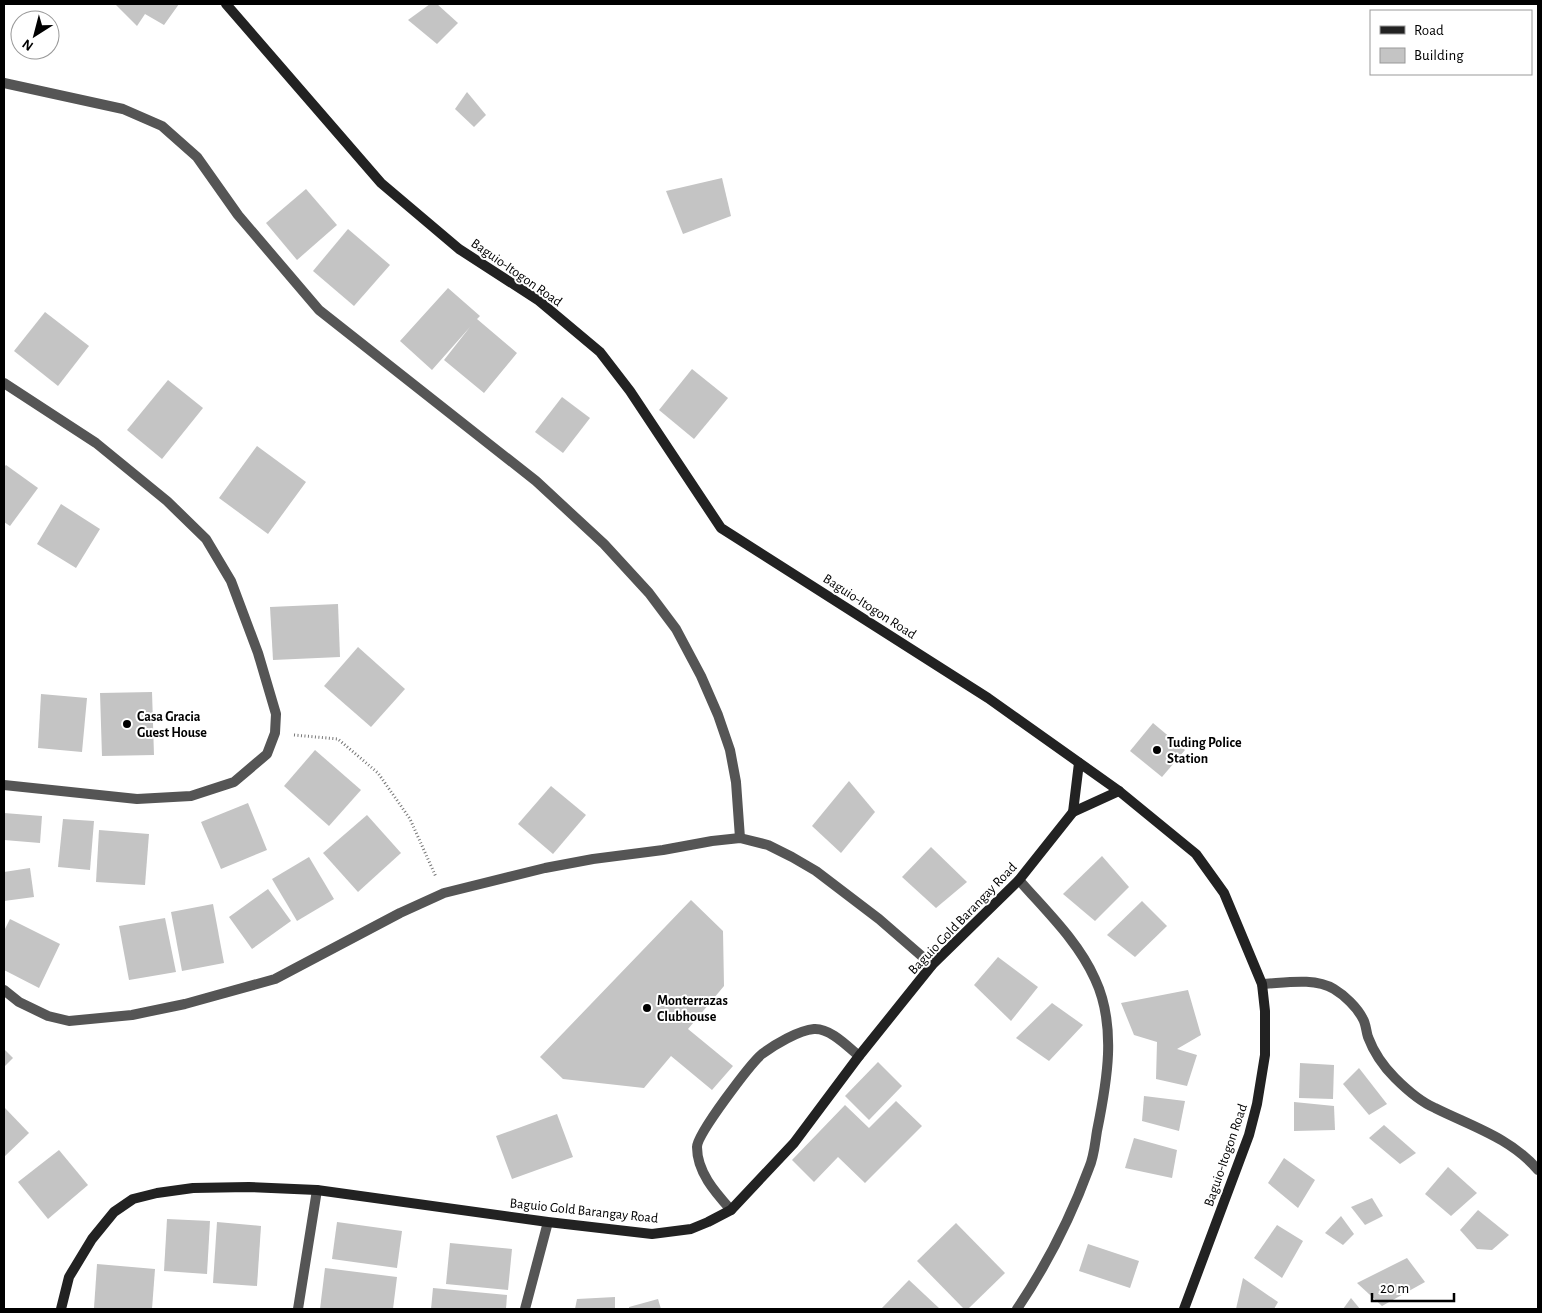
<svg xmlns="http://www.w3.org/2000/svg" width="1542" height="1313" font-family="'Alegreya Sans',sans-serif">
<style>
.building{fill:#c4c4c4}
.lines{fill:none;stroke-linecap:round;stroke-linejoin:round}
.path{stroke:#777;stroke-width:3;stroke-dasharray:1 2.5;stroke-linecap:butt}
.lane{stroke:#555;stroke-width:10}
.street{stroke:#555;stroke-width:10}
.secondary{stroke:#222;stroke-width:10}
.poi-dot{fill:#000;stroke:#fff;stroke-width:2}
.labels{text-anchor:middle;stroke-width:4;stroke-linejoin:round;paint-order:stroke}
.street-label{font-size:14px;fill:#000;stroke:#fff}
.poi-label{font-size:14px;font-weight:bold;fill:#000;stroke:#fff;text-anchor:start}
</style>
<rect width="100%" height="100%" fill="#fff"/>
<!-- building -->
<g class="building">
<polygon points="115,4 179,4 164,25 145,14 137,26"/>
<polygon points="430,4 437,4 458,23 437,44 408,20"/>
<polygon points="467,92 486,115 474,127 455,109"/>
<polygon points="722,178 731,216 683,234 666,191"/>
<polygon points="306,189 337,225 297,260 266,223"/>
<polygon points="348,229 390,265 354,306 313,271"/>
<polygon points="448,288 480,316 477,319 517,353 484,393 444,360 470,327 432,370 400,341"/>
<polygon points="45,312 89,346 58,386 14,351"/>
<polygon points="692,369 728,398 694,439 659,410"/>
<polygon points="168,380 203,408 162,459 127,430"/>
<polygon points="562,397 590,418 563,453 535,432"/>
<polygon points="257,446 306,482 268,534 219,498"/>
<polygon points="6,465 38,488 10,526 4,522 4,467"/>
<polygon points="61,504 100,529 76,568 37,544"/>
<polygon points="338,604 340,657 273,660 270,607"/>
<polygon points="358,647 405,689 371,727 324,686"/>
<polygon points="152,692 154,755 102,756 100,693"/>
<polygon points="41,694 87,698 82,752 38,748"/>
<polygon points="1153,723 1185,750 1162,777 1130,751"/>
<polygon points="315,750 361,790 329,826 284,786"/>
<polygon points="849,781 875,812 841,853 812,826"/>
<polygon points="551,786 586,815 553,854 518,824"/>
<polygon points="248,803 267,850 221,869 201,822"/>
<polygon points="4,813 42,816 40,843 4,840"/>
<polygon points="367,815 401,853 358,892 323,853"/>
<polygon points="63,819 94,821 90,870 58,867"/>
<polygon points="99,830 149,834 145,885 96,882"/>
<polygon points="931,847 967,882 936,908 902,877"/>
<polygon points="1102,856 1129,887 1095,921 1063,894"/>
<polygon points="309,857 334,899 297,921 272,879"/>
<polygon points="30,868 34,897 4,901 4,872"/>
<polygon points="268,889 291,921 252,949 229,917"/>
<polygon points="691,900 723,931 724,986 688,1029 733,1066 712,1090 671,1056 644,1088 563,1079 540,1057"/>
<polygon points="1142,901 1167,926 1135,957 1107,935"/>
<polygon points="213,904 224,963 182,971 171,912"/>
<polygon points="165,918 176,972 129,980 119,926"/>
<polygon points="10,919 60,944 39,988 4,970 4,931"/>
<polygon points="998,957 1038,987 1011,1021 974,985"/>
<polygon points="1188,990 1201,1035 1177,1049 1197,1055 1187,1086 1156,1079 1157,1042 1134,1035 1121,1003"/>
<polygon points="1052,1003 1083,1025 1049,1061 1016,1038"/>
<polygon points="4,1049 13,1058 4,1067"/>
<polygon points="878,1062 902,1086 869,1120 845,1096"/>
<polygon points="1300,1063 1334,1065 1333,1099 1299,1098"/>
<polygon points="1359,1068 1387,1104 1369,1115 1343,1084"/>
<polygon points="1144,1096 1185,1101 1179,1131 1142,1121"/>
<polygon points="896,1101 922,1126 865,1183 838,1157 814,1182 792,1160 845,1105 869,1128"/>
<polygon points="1294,1102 1334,1106 1335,1130 1294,1131"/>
<polygon points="4,1107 29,1133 4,1157"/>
<polygon points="557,1114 573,1157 512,1179 496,1136"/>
<polygon points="1384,1125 1416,1153 1400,1164 1369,1138"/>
<polygon points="1134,1138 1177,1150 1172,1178 1125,1168"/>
<polygon points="59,1150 88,1185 48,1219 18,1182"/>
<polygon points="1284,1158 1315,1180 1298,1208 1268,1183"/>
<polygon points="1448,1167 1477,1193 1451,1216 1425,1194"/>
<polygon points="1372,1198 1383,1216 1365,1225 1351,1207"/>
<polygon points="1478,1210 1509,1235 1492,1250 1477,1249 1460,1230"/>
<polygon points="1341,1216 1354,1234 1343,1245 1325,1233"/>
<polygon points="167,1219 210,1221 207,1274 164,1271"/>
<polygon points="217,1222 261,1226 257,1286 213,1283"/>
<polygon points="337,1222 402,1231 397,1268 332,1259"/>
<polygon points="956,1223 1005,1273 968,1309 964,1309 917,1261"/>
<polygon points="1277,1225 1303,1241 1282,1278 1254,1258"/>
<polygon points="450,1243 512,1249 508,1290 446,1284"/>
<polygon points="1088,1244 1139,1261 1130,1288 1079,1271"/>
<polygon points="1407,1258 1425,1282 1382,1306 1357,1283"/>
<polygon points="97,1264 155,1269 152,1309 94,1308"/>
<polygon points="325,1268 397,1277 393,1309 320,1309"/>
<polygon points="1243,1278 1278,1302 1274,1309 1236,1309"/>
<polygon points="909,1280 940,1309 881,1309"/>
<polygon points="433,1288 507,1295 506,1309 431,1309"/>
<polygon points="615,1297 615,1309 575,1309 577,1299"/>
<polygon points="1351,1298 1360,1309 1343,1309"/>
<polygon points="658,1299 661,1309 629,1309 629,1307"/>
</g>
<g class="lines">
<!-- path -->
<polyline class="path" points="294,735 338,739 378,773 410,819 436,877"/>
<!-- lane -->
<path class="lane" d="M 731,1210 C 715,1192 697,1172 697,1147 C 697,1134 751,1063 762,1054 C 774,1045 799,1030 814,1029 C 830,1028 847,1046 859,1056"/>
<!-- street -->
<g class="street">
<polyline points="4,83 123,109 162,126 197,157 238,215 319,310 536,481 604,544 649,593 676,629 701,676 718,715 730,750 736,782 740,838"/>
<polyline points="4,383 96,443 167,501 206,539 231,581 258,653 276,714 275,733 267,754 234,782 191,796 137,799 4,785"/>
<path d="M 1262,984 C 1284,983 1314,977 1334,989 C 1344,995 1357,1007 1363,1019 C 1366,1024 1366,1031 1368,1037 C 1374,1053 1383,1066 1395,1078 C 1406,1089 1421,1102 1435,1108 C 1471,1126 1511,1138 1538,1170"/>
<polyline points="4,990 19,1002 48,1016 69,1021 132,1015 185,1004 275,979 400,913 444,893 545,868 593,859 663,850 712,841 740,838 768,845 792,857 816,871 879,919 932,965"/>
<polyline points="298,1309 317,1190"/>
<polyline points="525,1309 548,1222"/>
<path d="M 1017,1309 C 1046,1266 1071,1217 1089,1168 C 1094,1157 1095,1143 1097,1131 C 1107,1082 1117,1026 1095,979 C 1078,941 1046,911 1019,880"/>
</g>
<!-- secondary -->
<g class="secondary">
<polyline points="226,4 381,183 459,249 538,300 600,352 630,391 721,528 988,698 1119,791 1196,854 1224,893 1262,984 1265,1011 1265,1055 1257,1104 1249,1135 1184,1309"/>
<polyline points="1073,812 1079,763"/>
<polyline points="61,1309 69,1277 92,1239 114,1212 133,1199 157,1193 193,1188 249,1187 317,1190 548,1222 652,1234 691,1229 708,1222 731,1210 794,1143 859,1056 932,965 1019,880 1073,812 1119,791"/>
</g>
</g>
<!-- markers -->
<g class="poi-dot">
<circle cx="127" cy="724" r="5"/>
<circle cx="1157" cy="750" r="5"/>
<circle cx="647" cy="1008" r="5"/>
</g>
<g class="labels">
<!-- street labels -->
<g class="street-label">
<text transform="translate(517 272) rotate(35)" y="5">Baguio-Itogon Road</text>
<text transform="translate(870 606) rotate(33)" y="5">Baguio-Itogon Road</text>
<text transform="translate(962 918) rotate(-46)" y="5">Baguio Gold Barangay Road</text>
<text transform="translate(1225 1155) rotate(-71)" y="5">Baguio-Itogon Road</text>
<text transform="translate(584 1210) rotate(6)" y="5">Baguio Gold Barangay Road</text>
</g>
<!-- poi labels -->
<g class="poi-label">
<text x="137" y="721">Casa Gracia<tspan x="137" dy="16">Guest House</tspan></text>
<text x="1167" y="747">Tuding Police<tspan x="1167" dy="16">Station</tspan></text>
<text x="657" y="1005">Monterrazas<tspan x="657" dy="16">Clubhouse</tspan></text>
</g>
</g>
<!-- border -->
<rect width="1542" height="1313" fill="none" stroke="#000000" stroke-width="10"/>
<!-- legend -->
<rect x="1370" y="10" width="162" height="65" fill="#ffffff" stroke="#999999"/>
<rect x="1380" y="26" width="25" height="8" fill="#222222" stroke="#999999"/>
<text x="1414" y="35" font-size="15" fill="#000000">Road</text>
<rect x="1380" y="48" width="25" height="15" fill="#c4c4c4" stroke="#999999"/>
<text x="1414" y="60" font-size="15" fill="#000000">Building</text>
<!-- north arrow -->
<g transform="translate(35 35) rotate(216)"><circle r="24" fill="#ffffff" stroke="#999999"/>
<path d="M0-4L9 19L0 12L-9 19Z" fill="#000000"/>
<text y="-8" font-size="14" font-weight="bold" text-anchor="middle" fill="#000000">N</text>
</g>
<!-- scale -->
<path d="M1372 1293v8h82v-8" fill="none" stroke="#000000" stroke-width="2.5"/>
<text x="1380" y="1293" font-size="15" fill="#000000" stroke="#ffffff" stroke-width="4" paint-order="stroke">20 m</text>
</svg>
